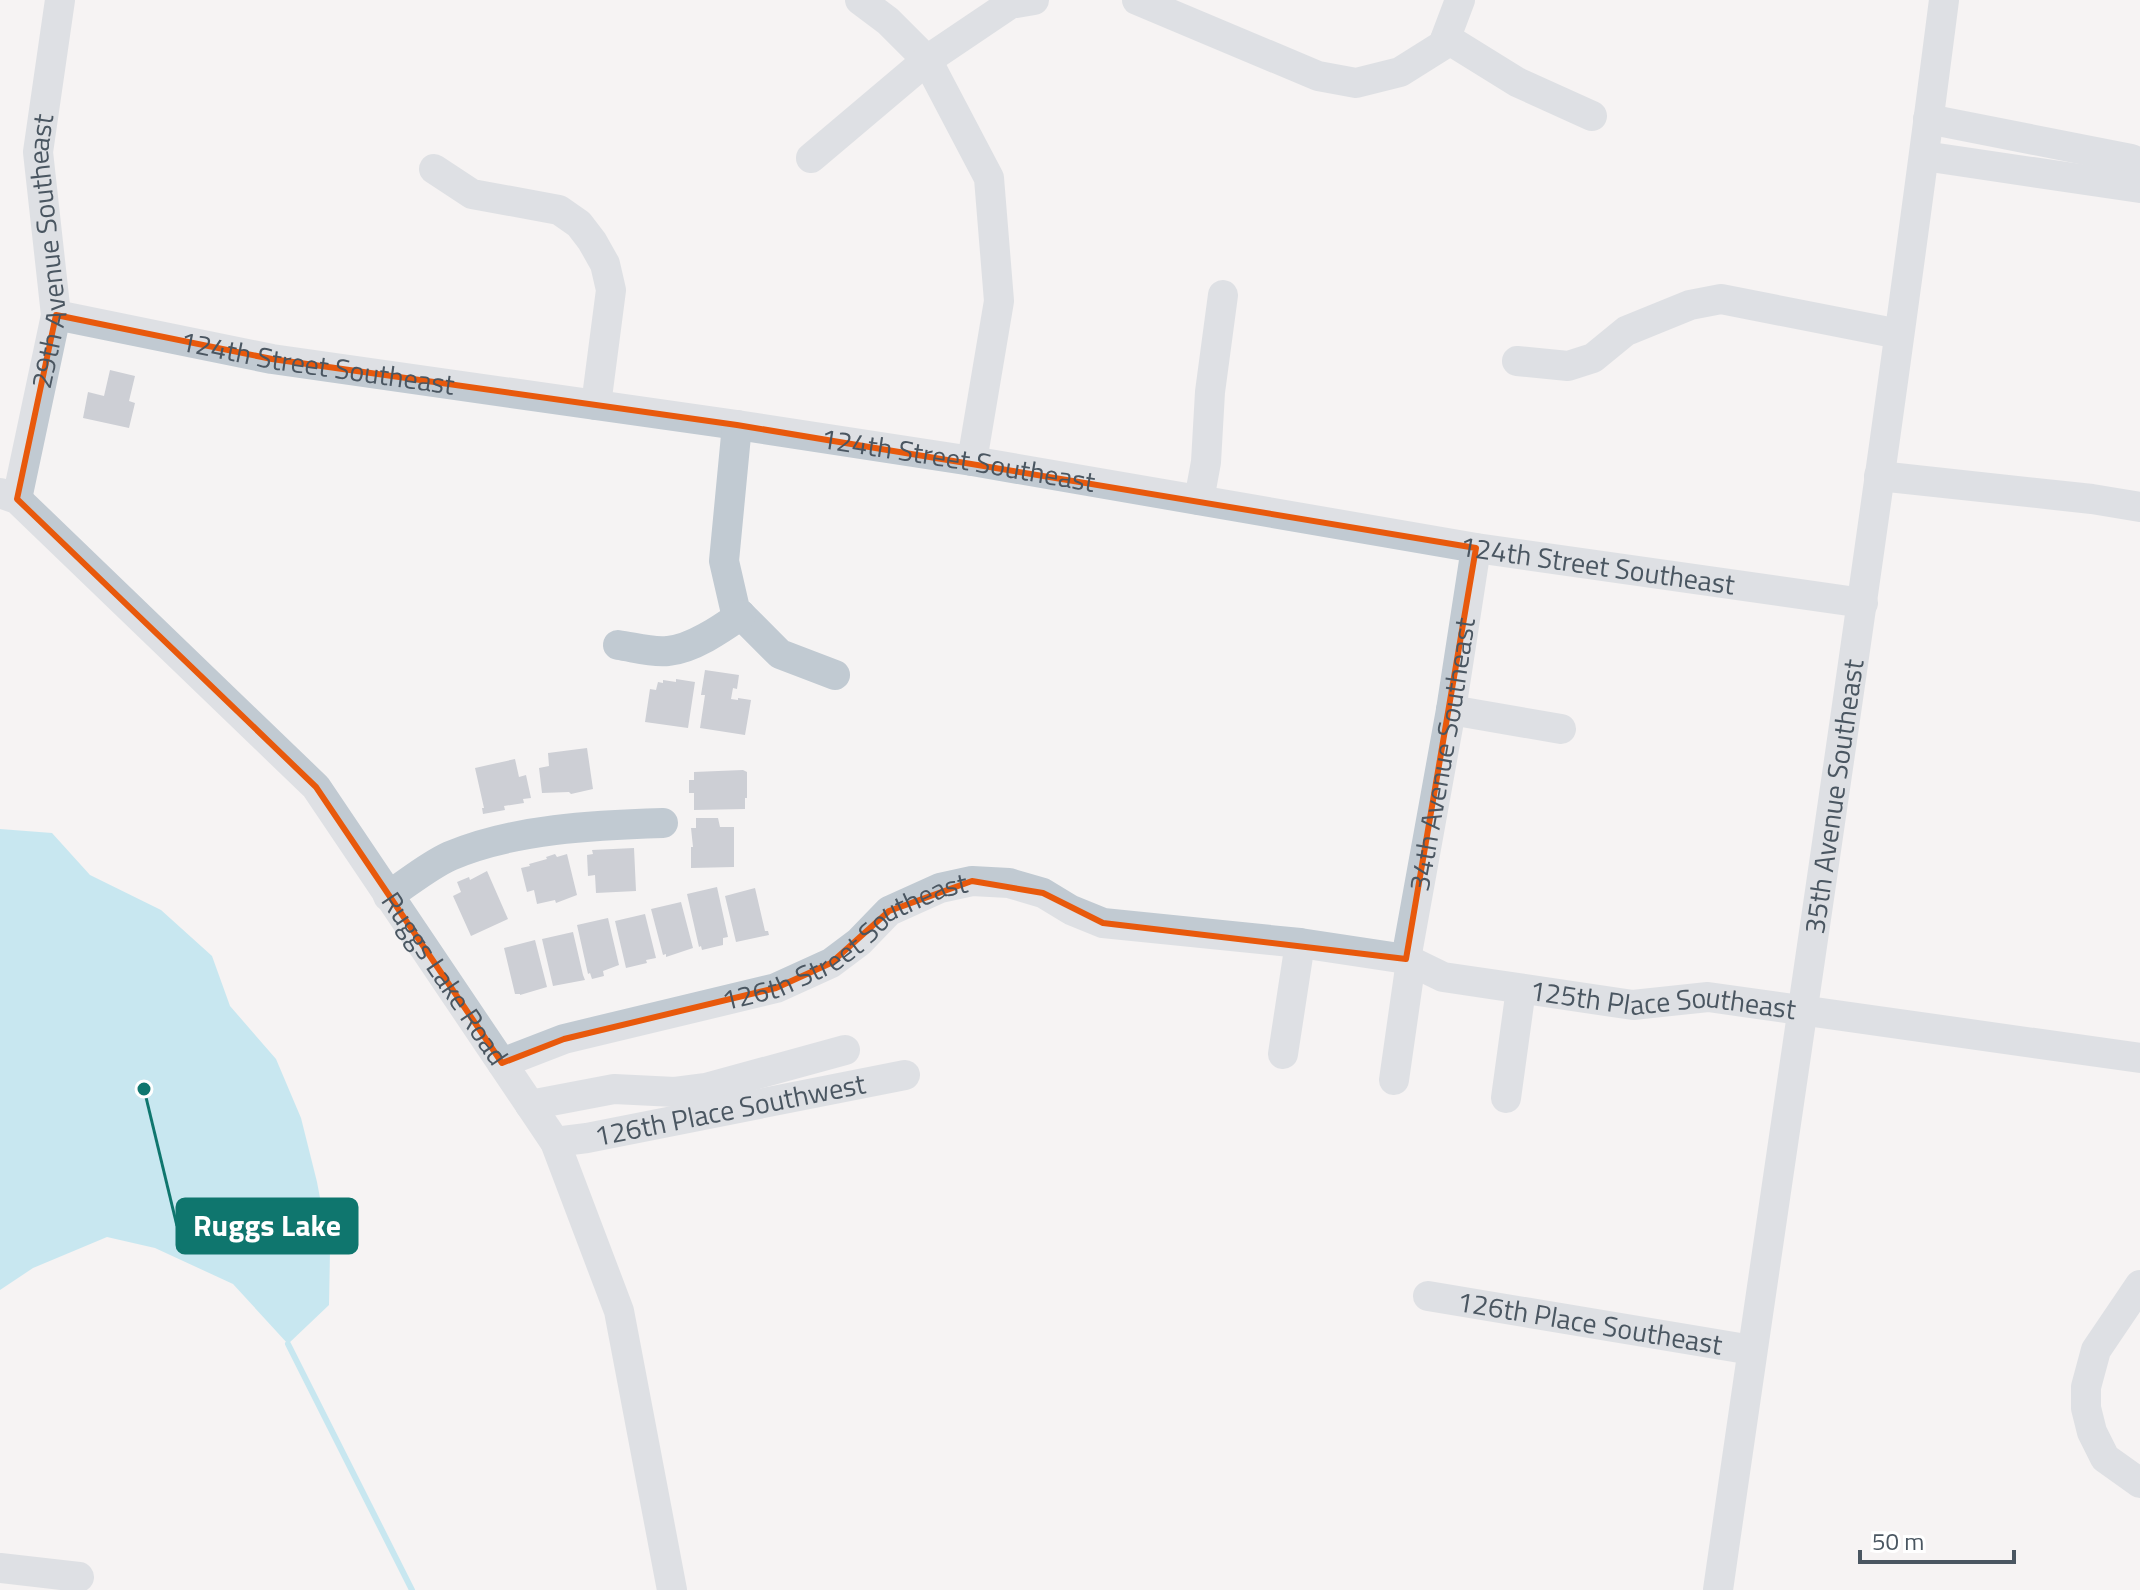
<svg xmlns="http://www.w3.org/2000/svg" width="2140" height="1590" font-family="'Titillium Web',sans-serif">
<style>
.water{fill:#90daee}
.lines{fill:none;stroke-linecap:round;stroke-linejoin:round}
.stream{stroke:#90daee;stroke-width:6}
.building{fill:#cdcfd5}
.minor{stroke:#c1cad2;stroke-width:30}
.marked{fill:none;stroke:#e8590c;stroke-width:6;stroke-linejoin:round}
.labels{text-anchor:middle;stroke-width:7;stroke-linejoin:round;paint-order:stroke}
.street-label{font-size:28px;fill:#4a5661;stroke:#fff}
.leader{fill:none;stroke:#0f766e;stroke-width:3}
.callout-dot{fill:#0f766e;stroke:#fff;stroke-width:3}
.callout{fill:#0f766e;stroke:#0f766e;stroke-width:3}
.callout-label{font-size:30px;text-anchor:middle;font-weight:bold;fill:#fff}
</style>
<rect width="100%" height="100%" fill="#f5f3f3"/>
<!-- water -->
<polygon class="water" points="0,829 52,833 90,875 161,910 212,956 230,1006 276,1059 301,1118 317,1182 330,1251 329,1305 288,1344 233,1284 155,1248 107,1237 33,1268 0,1290"/>
<g class="lines">
<!-- stream -->
<polyline class="stream" points="288,1344 412,1590"/>
</g>
<!-- building -->
<g class="building">
<polygon points="110,370 135,376 129,401 135,403 129,428 83,418 88,392 104,396"/>
<polygon points="705,670 739,675 737,689 733,688 731,699 738,700 738,698 751,700 745,735 700,728 705,695 701,695"/>
<polygon points="676,679 695,682 688,728 645,722 650,689 656,690 658,682 663,683 663,680 676,682"/>
<polygon points="587,748 593,789 571,794 569,792 542,793 539,768 549,766 548,753"/>
<polygon points="515,759 519,777 526,775 531,798 523,799 524,803 504,806 505,810 483,814 482,808 484,808 475,768"/>
<polygon points="743,770 747,772 747,798 745,798 745,809 694,810 694,793 689,793 689,780 694,780 694,772"/>
<polygon points="696,818 718,818 720,827 734,827 734,867 691,868 691,847 693,847 691,828 696,828"/>
<polygon points="634,848 636,891 596,893 595,875 588,876 587,855 593,854 592,850"/>
<polygon points="555,854 557,857 567,854 577,895 556,903 555,900 537,904 534,890 527,892 521,868 530,866 529,864 547,859 546,857"/>
<polygon points="487,871 508,919 471,936 453,896 461,892 457,882 469,877 470,880"/>
<polygon points="717,887 728,937 723,938 723,945 702,950 701,946 699,947 687,894"/>
<polygon points="755,888 765,931 768,931 769,935 736,942 725,896"/>
<polygon points="681,902 693,948 666,957 666,954 663,955 651,909"/>
<polygon points="645,914 656,958 646,960 647,963 626,968 615,921"/>
<polygon points="608,918 619,965 603,971 604,976 592,979 590,973 588,974 577,925"/>
<polygon points="573,932 583,975 585,980 553,986 542,939"/>
<polygon points="535,940 547,987 520,995 520,994 515,994 504,948"/>
</g>
<g class="lines">
<!-- minor -->
<g class="minor">
<polyline points="860,0 888,21 927,60 1010,4 1034,0"/>
<polyline points="1137,0 1318,76 1356,83 1400,72 1443,45 1460,0"/>
<polyline points="1446,38 1517,82 1592,116"/>
<polyline points="1928,119 2131,159 2140,163"/>
<polyline points="1924,156 2140,188"/>
<polyline points="811,158 927,60 989,178 999,301 972,461"/>
<polyline points="434,169 472,194 559,210 579,224 592,241 605,264 611,290 596,405"/>
<path id="s1" d="M 56,315 L 272,359 L 737,425 L 972,461 L 1476,548 L 1863,603"/>
<polyline points="1517,361 1568,366 1593,358 1626,331 1690,305 1721,299 1899,334"/>
<polyline points="737,425 724,561 735,609 780,654 835,675"/>
<polyline points="1879,476 2092,499 2140,507"/>
<path id="s2" d="M 0,493 L 17,499 L 316,787 L 555,1142 L 619,1311 L 672,1590"/>
<path id="s3" d="M 17,499 L 56,315 L 38,152 L 60,0"/>
<polyline points="1199,500 1206,462 1210,392 1223,295"/>
<path d="M 618,645 C 633,647 652,653 668,651 C 692,649 721,629 741,615"/>
<polyline points="1451,710 1561,729"/>
<path d="M 388,896 C 408,883 428,866 450,856 C 513,829 595,825 663,823"/>
<path id="s4" d="M 1406,959 L 1451,710 L 1476,548"/>
<polyline points="1283,1054 1300,943"/>
<path id="s5" d="M 502,1063 L 564,1039 L 776,988 L 831,963 L 859,942 L 889,911 L 940,888 L 972,881 L 1009,883 L 1043,893 L 1071,910 L 1103,923 L 1300,943 L 1406,959 L 1443,977 L 1633,1005 L 1708,997 L 2140,1058"/>
<polyline points="1394,1080 1411,961"/>
<polyline points="1506,1098 1521,989"/>
<polyline points="530,1105 614,1089 675,1092 706,1088 845,1050"/>
<path id="s6" d="M 555,1142 L 587,1138 L 905,1075"/>
<polyline points="2140,1285 2096,1350 2086,1387 2086,1408 2092,1432 2105,1458 2140,1483"/>
<path id="s7" d="M 1428,1296 L 1752,1350"/>
<polyline points="0,1568 79,1577"/>
<path id="s8" d="M 1718,1590 C 1794,1060 1876,531 1944,0"/>
</g>
</g>
<!-- marked area -->
<path d="M0 0H2140V1590H0ZM 56,315 L 272,359 L 737,425 L 1476,548 L 1406,959 L 1103,923 L 1043,893 L 972,881 L 889,911 L 831,963 L 776,988 L 564,1039 L 502,1063 L 316,787 L 17,499 Z" fill="#f5f3f3" fill-opacity=".55" fill-rule="evenodd"/>
<path class="marked" d="M 56,315 L 272,359 L 737,425 L 1476,548 L 1406,959 L 1103,923 L 1043,893 L 972,881 L 889,911 L 831,963 L 776,988 L 564,1039 L 502,1063 L 316,787 L 17,499 Z"/>
<g class="labels">
<!-- street labels -->
<g class="street-label">
<text dy="10" stroke="none"><textPath href="#s3" startOffset="252">29th Avenue Southeast</textPath></text>
<text dy="10" stroke="none"><textPath href="#s1" startOffset="266">124th Street Southeast</textPath></text>
<text dy="10" stroke="none"><textPath href="#s1" startOffset="914">124th Street Southeast</textPath></text>
<text dy="10" stroke="none"><textPath href="#s1" startOffset="1562">124th Street Southeast</textPath></text>
<text dy="10" stroke="none"><textPath href="#s4" startOffset="208">34th Avenue Southeast</textPath></text>
<text dy="10" stroke="none"><textPath href="#s8" startOffset="802">35th Avenue Southeast</textPath></text>
<text dy="10" stroke="none"><textPath href="#s5" startOffset="368">126th Street Southeast</textPath></text>
<text dy="10" stroke="none"><textPath href="#s2" startOffset="664">Ruggs Lake Road</textPath></text>
<text dy="10" stroke="none"><textPath href="#s5" startOffset="1220">125th Place Southeast</textPath></text>
<text dy="10" stroke="none"><textPath href="#s6" startOffset="178">126th Place Southwest</textPath></text>
<text dy="10" stroke="none"><textPath href="#s7" startOffset="164">126th Place Southeast</textPath></text>
</g>
</g>
<!-- callouts -->
<path class="leader" d="M144 1089L177 1226"/>
<circle class="callout-dot" cx="144" cy="1089" r="8"/>
<rect class="callout" x="177" y="1199" width="180" height="54" rx="8"/>
<g class="callout-label">
<text x="267" y="1236">Ruggs Lake</text>
</g>
<!-- scale -->
<path d="M1860 1550v12h154v-12" fill="none" stroke="#4a5661" stroke-width="4"/>
<text x="1872" y="1550" font-size="24" fill="#4a5661" stroke="#ffffff" stroke-width="6" paint-order="stroke">50 m</text>
</svg>
